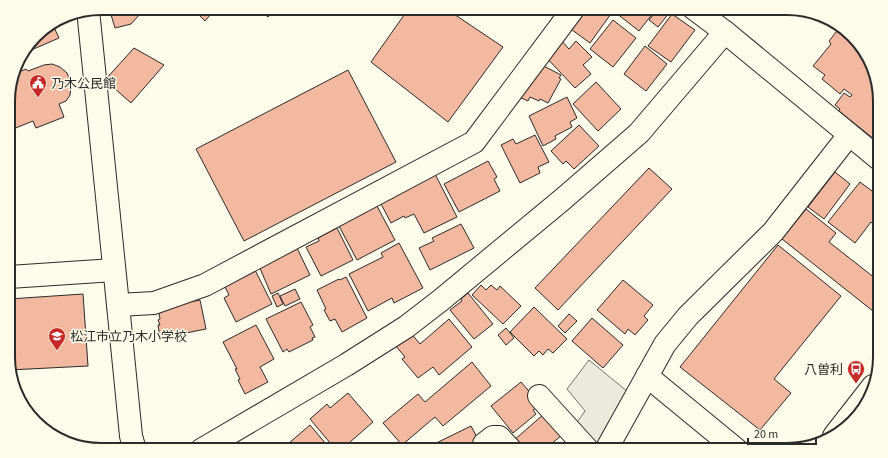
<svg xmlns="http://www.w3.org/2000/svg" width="888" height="458" font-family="'Source Sans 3','Noto Sans JP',sans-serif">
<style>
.parking{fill:#eceadb;stroke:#74746e}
.building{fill:#f2b8a0;stroke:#2b2b2b}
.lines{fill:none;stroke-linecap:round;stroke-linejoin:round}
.minor-casing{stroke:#2b2b2b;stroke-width:24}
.minor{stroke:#fdfbea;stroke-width:22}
.labels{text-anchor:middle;stroke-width:3;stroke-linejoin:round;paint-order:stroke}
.poi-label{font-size:13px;fill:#2b2b2b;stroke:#fdfbea;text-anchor:start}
.rim{fill:none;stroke:#2b2b2b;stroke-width:2}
</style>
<rect width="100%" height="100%" fill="#fdfbea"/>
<!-- parking -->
<polygon class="parking" points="589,360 628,392 597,447 575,425 585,411 567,389"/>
<!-- building -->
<g class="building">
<polygon points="109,8 139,8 140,14 131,24 115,28"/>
<polygon points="192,8 216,8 205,21"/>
<polygon points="257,8 275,8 268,17"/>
<polygon points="409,8 445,8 503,47 448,122 371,62"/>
<polygon points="579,8 609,8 613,11 590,43 568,27"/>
<polygon points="620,8 657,8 639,31 616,13"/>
<polygon points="659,8 673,8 658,27 649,20"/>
<polygon points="672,14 695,30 671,62 648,46"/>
<polygon points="613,20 636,38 613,67 590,49"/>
<polygon points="52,23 59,38 22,54 39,31"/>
<polygon points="840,27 864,49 879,89 879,143 839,111 840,109 835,105 844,93 850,97 852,95 844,89 840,94 822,79 825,75 813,66 831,44 829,41"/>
<polygon points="560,39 569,49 576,41 592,57 583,65 591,74 575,88 544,55"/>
<polygon points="645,46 667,64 646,91 624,74"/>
<polygon points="134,48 164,65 131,103 105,80"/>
<polygon points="538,63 561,75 559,78 561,79 548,103 540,99 539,101 530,97 528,101 519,97"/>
<polygon points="52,64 60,67 67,73 70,80 71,87 70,95 66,101 59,104 64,117 36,128 33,121 8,131 8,94 14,74 26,69 28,71 44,65"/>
<polygon points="348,70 396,162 244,241 196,149"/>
<polygon points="596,82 621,109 598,131 573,104"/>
<polygon points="567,97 577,118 570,122 572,127 555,136 556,139 543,146 529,116"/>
<polygon points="579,125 599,146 574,169 566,161 563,164 551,151"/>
<polygon points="535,135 549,162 538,167 540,173 520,183 501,145 513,139 516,144"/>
<polygon points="488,161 497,177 494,179 500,191 459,212 444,184"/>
<polygon points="649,168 672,189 558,310 535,288"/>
<polygon points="434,172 457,217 424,233 414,214 405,218 404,216 391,223 379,200"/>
<polygon points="835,172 850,184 824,219 808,207"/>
<polygon points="860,182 880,197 880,205 878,207 880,209 880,219 875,226 871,222 855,243 828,222"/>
<polygon points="377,206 395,240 357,260 339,226"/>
<polygon points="806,209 836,233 829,242 880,282 880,313 878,315 782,239"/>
<polygon points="461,224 474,248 430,270 419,248 434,241 432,238"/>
<polygon points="337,228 353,260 321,276 306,247 319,241 318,238"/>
<polygon points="399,243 423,288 394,303 392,298 368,311 349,274 383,257 381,253"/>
<polygon points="778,245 841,296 774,379 791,393 760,430 680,367"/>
<polygon points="297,248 310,275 271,294 259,266"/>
<polygon points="255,270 272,304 236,322 224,298 229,295 224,285"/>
<polygon points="346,277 367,318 342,332 335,319 330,321 324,310 326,309 317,290 339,279 340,280"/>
<polygon points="623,280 653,305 644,316 648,320 635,335 628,329 625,334 597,310"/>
<polygon points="481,285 486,290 491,285 497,290 500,286 521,306 503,324 472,295"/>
<polygon points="295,289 300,299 285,306 280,296"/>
<polygon points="278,293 283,304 277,307 272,296"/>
<polygon points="468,293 493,324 474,339 450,310 462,301 461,299"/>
<polygon points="83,294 88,366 9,370 9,299"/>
<polygon points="200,300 206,329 160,338 158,325 160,325 158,320 160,319 158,308"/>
<polygon points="301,302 313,325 310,327 315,337 312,338 313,340 289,352 287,349 283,352 266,319"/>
<polygon points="534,307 567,339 553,353 548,349 543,355 539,351 534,356 510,332"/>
<polygon points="569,314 577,321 565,333 558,326"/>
<polygon points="592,318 623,345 603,368 572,341"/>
<polygon points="449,319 472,347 439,375 433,367 418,378 402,359 405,357 395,345 410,332 420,344"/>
<polygon points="256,325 274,359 260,367 268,382 245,394 238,380 240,379 235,369 237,369 223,342"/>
<polygon points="506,328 514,338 506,345 498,335"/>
<polygon points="472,362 491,386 443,426 435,417 402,445 383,423 418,394 425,402"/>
<polygon points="521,382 533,396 538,407 533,410 536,414 513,433 491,406"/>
<polygon points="348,393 373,422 341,450 336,450 310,419 327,404 330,408"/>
<polygon points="544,414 562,435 544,450 520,450 513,441"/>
<polygon points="310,425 331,450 295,450 289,443"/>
<polygon points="471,426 479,441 466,448 467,450 422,450"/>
<polygon points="567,440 575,450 555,450"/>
</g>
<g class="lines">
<!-- minor casing -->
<g class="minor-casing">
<g id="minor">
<polyline points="693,8 725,32 879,159"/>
<polyline points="88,10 118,305 154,303 205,285 474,142 574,8"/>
<polyline points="9,277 114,270"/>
<polyline points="118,305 131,436 135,450"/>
<polyline points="647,376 737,450"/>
<polyline points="539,396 588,450"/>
<polyline points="834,436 873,386"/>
<polyline points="484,444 493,437 499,437 511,450"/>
<polyline points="201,450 346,365 406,327 441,300 563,199 639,133 725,32"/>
<polyline points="606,450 665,344 688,316 773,232 849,135"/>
</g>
</g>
<!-- minor -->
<use href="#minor" class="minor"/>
</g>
<!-- icons -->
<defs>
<g id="civic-pin" transform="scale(0.9)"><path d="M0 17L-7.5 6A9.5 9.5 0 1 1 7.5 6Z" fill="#c62828" stroke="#fdfbea"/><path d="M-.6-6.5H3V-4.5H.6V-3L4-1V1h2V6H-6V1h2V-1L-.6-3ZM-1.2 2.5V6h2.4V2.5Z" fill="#fff"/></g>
<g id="school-pin" transform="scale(0.9)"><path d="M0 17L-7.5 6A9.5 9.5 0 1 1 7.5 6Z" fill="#c62828" stroke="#fdfbea"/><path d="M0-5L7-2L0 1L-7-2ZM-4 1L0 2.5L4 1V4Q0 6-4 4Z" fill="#fff"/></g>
<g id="bus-pin" transform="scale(0.9)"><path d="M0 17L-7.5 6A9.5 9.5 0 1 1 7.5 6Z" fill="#c62828" stroke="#fdfbea"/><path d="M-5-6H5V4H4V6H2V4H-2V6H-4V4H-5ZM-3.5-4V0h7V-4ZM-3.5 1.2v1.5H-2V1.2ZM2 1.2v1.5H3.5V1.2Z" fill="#fff"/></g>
</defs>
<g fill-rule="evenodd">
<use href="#civic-pin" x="38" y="83"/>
<use href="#school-pin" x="57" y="336"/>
<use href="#bus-pin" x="856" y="369"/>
</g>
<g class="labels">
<!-- poi labels -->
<g class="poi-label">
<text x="51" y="88">乃木公民館</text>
<text x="70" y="341">松江市立乃木小学校</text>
<text x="843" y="374" text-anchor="end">八曽利</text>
</g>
</g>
<!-- crop -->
<path d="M0 0H888V458H0ZM101 15H787A86 86 0 0 1 873 101V357A86 86 0 0 1 787 443H101A86 86 0 0 1 15 357V101A86 86 0 0 1 101 15Z" fill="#fdfbea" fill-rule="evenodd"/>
<path class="rim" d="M101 15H787A86 86 0 0 1 873 101V357A86 86 0 0 1 787 443H101A86 86 0 0 1 15 357V101A86 86 0 0 1 101 15Z"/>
<!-- scale -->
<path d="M748 438v6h68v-6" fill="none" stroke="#2b2b2b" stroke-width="2"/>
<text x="754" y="438" font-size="12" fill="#2b2b2b" stroke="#fdfbea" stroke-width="3" paint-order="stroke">20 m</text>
</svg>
